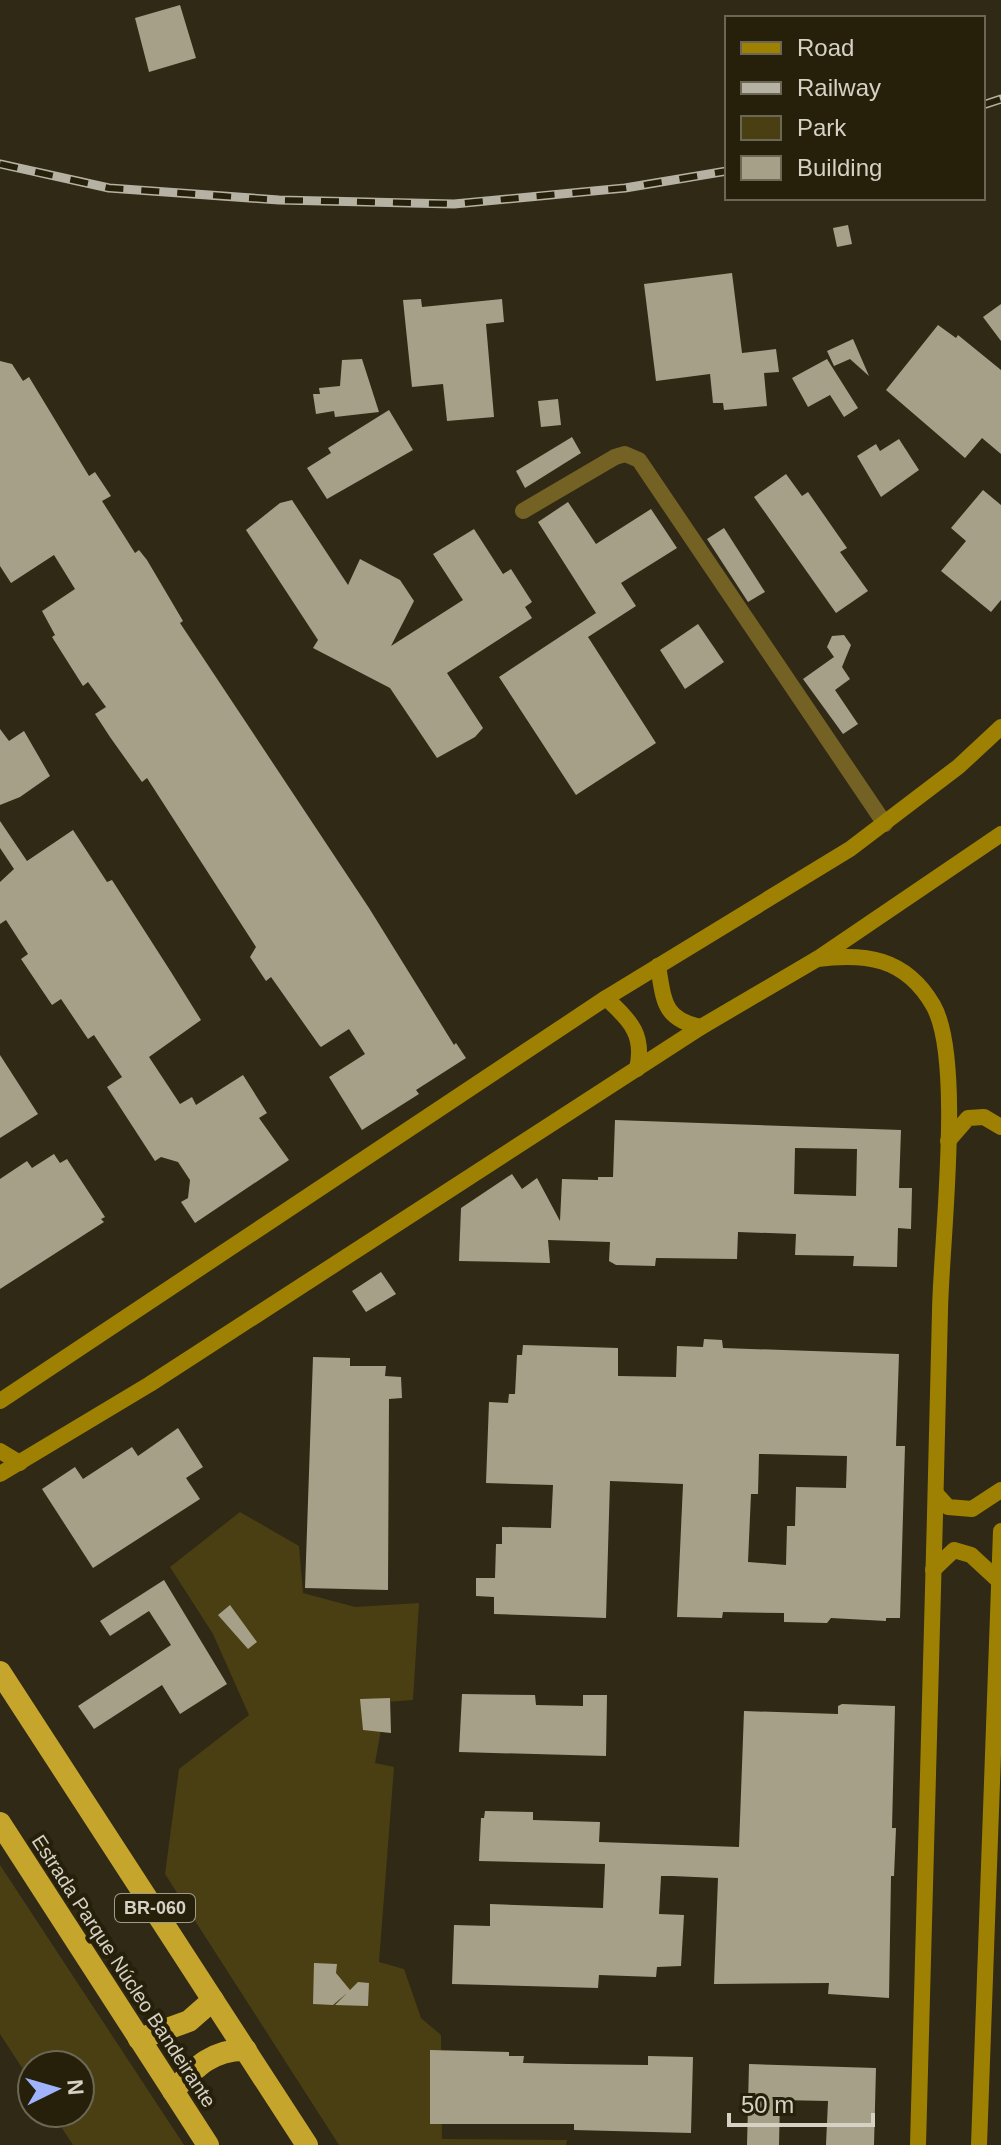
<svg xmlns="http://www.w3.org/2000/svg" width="1001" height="2145" font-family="Helvetica,sans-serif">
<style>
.green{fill:#4a3e13}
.building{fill:#a7a088;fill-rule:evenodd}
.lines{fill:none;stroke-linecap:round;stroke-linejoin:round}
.minor{stroke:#746225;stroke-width:16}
.secondary{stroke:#9e8102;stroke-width:16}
.trunk{stroke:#c6a52c;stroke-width:22}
.rail-casing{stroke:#b5b1a3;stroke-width:9}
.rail{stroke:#26200b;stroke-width:6;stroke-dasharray:18;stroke-linecap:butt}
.labels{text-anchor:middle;stroke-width:8;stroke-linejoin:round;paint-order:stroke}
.shield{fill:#26200b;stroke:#a09c8d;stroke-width:2}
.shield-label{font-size:18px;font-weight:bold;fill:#d5d1c5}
.street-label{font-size:20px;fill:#d5d1c5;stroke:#26200b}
</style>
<rect width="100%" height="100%" fill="#302915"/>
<!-- green -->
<g class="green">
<polygon points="240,1512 299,1546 303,1593 355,1607 419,1603 413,1700 386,1702 375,1763 394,1767 379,1962 404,1969 421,2018 441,2035 442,2139 567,2140 566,2145 339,2145 165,1874 179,1769 249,1715 213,1634 170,1567"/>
<polygon points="0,1865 184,2145 73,2145 52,2113 80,2113 80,2065 32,2065 32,2083 0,2034"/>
</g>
<!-- building -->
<g class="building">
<polygon points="180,5 196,58 149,72 135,18"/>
<polygon points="848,225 852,244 837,247 833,228"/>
<polygon points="732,273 742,353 776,349 779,372 764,373 767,406 724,410 723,403 713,403 710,374 656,381 644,284"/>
<polygon points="421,299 422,307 502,299 504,322 486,324 494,417 447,421 443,384 412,387 403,300"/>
<polygon points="1001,304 1001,341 983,317"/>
<polygon points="938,325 956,338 958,335 1001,370 1001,454 982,438 965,458 886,390"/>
<polygon points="853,339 869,376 850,359 834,366 827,351"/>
<polygon points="362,359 379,412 335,417 334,411 316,414 313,394 320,394 319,388 340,386 342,360"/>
<polygon points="827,359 858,408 844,417 830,395 808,407 792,378"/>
<polygon points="0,361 12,364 23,381 29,377 89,476 95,472 111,496 102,501 135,553 139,550 147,560 183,621 180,623 369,908 454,1045 456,1043 466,1058 416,1090 419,1094 362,1130 329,1077 365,1054 349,1029 321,1047 319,1045 271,977 266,981 250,957 256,947 147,778 142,782 110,737 95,714 106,707 88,682 83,686 52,637 55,635 42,611 75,589 54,555 11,583 0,566"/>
<polygon points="558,399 561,425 541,427 538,401"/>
<polygon points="389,410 413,450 327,499 307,468 331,453 328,448"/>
<polygon points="572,437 581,453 525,488 516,471"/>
<polygon points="899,439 919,470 881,497 857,456 876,444 880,451"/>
<polygon points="786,474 802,496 808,492 847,548 840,552 868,591 836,613 754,497"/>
<polygon points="983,490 1001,505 1001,600 991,612 941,571 966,541 951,528"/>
<polygon points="292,500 348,585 360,559 400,580 414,601 391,646 463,600 433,554 474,529 503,574 511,569 532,602 525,607 532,618 447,673 483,728 475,737 437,758 390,688 313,648 318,640 246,530 280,503"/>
<polygon points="568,502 596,544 651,509 677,548 621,583 636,606 588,637 656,743 576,795 499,677 596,613 538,522"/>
<polygon points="724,528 765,592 748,602 707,539"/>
<polygon points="698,624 724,662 685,689 660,650"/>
<polygon points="844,635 851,645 842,667 850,679 835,690 858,724 843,734 803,679 834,657 827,647 832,636"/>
<polygon points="0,729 9,741 24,731 50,776 20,797 0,805"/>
<polygon points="0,821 27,861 73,830 107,882 112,880 171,972 201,1020 149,1057 180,1104 192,1097 196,1105 243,1075 267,1113 259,1118 289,1160 195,1223 181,1202 188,1198 190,1180 178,1162 161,1157 155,1161 107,1087 122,1077 94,1035 88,1039 61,999 52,1005 21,959 28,954 6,920 0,924 0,882 14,869 0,848"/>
<polygon points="0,1055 38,1114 0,1138"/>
<path d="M 615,1120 L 901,1130 L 899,1188 L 912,1188 L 911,1229 L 898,1228 L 897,1267 L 853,1266 L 854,1256 L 795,1255 L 796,1234 L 738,1232 L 737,1259 L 656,1258 L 655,1266 L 616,1265 L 609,1261 L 610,1242 L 548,1240 L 550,1263 L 459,1261 L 461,1208 L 512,1174 L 522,1189 L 537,1178 L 560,1221 L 562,1179 L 598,1180 L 598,1177 L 613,1177 ZM 795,1148 L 857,1149 L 856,1196 L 794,1194 Z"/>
<polygon points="54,1154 60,1163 67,1159 105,1217 101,1219 104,1222 0,1289 0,1179 27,1161 32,1168"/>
<polygon points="381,1272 396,1294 366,1312 352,1291"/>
<path d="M 704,1339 L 722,1340 L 723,1348 L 899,1354 L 896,1446 L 905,1446 L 900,1618 L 886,1618 L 886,1621 L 831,1618 L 827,1623 L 784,1622 L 784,1613 L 723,1612 L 722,1618 L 677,1617 L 683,1484 L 610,1481 L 606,1618 L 494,1614 L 494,1597 L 476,1596 L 476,1578 L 495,1578 L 496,1544 L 502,1544 L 502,1527 L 551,1528 L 553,1485 L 486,1483 L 489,1402 L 508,1403 L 509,1394 L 515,1394 L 517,1355 L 522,1355 L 523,1345 L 618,1348 L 618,1376 L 676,1377 L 677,1346 L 703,1347 ZM 759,1454 L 847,1456 L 846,1488 L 796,1487 L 795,1526 L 787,1526 L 786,1565 L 748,1562 L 751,1494 L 758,1494 Z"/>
<polygon points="313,1357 350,1358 350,1366 386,1366 385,1376 401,1377 402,1398 389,1399 388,1590 305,1588"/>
<polygon points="178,1428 203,1467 186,1478 200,1499 93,1568 42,1489 75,1467 83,1479 132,1447 138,1456"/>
<polygon points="164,1580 227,1684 180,1714 162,1685 94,1729 78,1706 171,1645 149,1611 110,1636 100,1621"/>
<polygon points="230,1605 257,1642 248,1649 218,1615"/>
<polygon points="462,1694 535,1695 536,1705 583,1706 583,1695 607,1695 606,1756 459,1752"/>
<polygon points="390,1698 391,1733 363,1730 360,1699"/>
<polygon points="842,1704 895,1706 892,1828 896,1828 894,1876 891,1876 889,1998 828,1994 829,1983 714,1984 718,1878 672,1876 661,1876 659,1914 684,1915 681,1966 657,1967 656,1977 599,1975 598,1988 452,1984 454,1925 490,1926 490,1904 603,1908 605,1864 479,1861 481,1818 484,1818 485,1811 533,1812 533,1820 600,1822 599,1842 739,1847 744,1711 838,1714 838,1706"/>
<polygon points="314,1963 337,1964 336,1973 350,1990 358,1982 369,1983 368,2006 335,2005 347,1993 333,2005 313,2004"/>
<polygon points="430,2050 509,2052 509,2056 524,2056 523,2063 568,2064 648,2065 648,2056 693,2057 691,2133 574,2130 574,2124 430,2124"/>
<polygon points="749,2064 876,2068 874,2145 826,2145 828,2101 780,2100 779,2145 747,2145"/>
</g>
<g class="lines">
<!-- minor -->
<polyline class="minor" points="523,511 615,457 625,454 639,460 885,824"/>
<!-- secondary -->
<g class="secondary">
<path d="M 817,959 C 865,953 905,957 933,1005 C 964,1058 941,1243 940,1311 C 933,1589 927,1867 918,2145"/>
<path d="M 658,966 C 664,1001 663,1019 701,1027"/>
<path d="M 606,998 C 630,1021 645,1034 637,1069"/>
<polyline points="948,1141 968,1118 984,1117 1001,1127"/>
<polyline points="0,1401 606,998 850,849 958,767 1001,727"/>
<polyline points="0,1451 20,1463"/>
<polyline points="0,1474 150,1384 701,1027 817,959 1001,834"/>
<polyline points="937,1495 948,1507 972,1509 1001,1490"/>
<polyline points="933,1570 954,1550 971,1555 997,1579"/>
<polyline points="979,2145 1001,1531"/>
</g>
<!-- trunk -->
<g class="trunk">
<polyline points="0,1672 307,2145"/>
<polyline points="0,1823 208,2145"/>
<polyline points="139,2039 189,2021 213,2000"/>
<path d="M 173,2091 C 195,2068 212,2049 246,2050"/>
</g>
<!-- rail casing -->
<g class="rail-casing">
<g id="rail">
<polyline points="983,105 1001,99"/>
<polyline points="0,164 109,188 279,200 454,204 625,188 727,171"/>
</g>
</g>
<!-- rail -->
<use href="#rail" class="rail"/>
</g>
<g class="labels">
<!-- shield labels -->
<rect class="shield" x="115" y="1894" width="80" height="28" rx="6"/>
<g class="shield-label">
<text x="155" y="1914">BR-060</text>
</g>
<!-- street labels -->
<g class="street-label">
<text transform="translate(124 1971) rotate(57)" y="7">Estrada Parque Núcleo Bandeirante</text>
</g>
</g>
<!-- legend -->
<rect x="725" y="16" width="260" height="184" fill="#26200b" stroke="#6c6755" stroke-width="2"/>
<rect x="741" y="42" width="40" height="12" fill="#9e8102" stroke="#6c6755" stroke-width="2"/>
<text x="797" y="56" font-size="24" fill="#d5d1c5">Road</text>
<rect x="741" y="82" width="40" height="12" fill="#b5b1a3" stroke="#6c6755" stroke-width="2"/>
<text x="797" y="96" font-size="24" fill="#d5d1c5">Railway</text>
<rect x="741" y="116" width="40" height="24" fill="#4a3e13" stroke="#6c6755" stroke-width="2"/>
<text x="797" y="136" font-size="24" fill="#d5d1c5">Park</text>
<rect x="741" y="156" width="40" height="24" fill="#a7a088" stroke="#6c6755" stroke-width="2"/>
<text x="797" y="176" font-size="24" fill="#d5d1c5">Building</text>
<!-- north arrow -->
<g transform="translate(56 2089) rotate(85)"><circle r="38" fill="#26200b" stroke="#6c6755" stroke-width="2"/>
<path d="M0-6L14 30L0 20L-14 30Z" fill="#a0b3fd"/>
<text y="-12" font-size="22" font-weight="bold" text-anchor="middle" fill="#d5d1c5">N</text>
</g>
<!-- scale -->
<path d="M729 2113v12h144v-12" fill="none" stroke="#d5d1c5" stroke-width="4"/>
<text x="741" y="2113" font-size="24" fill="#d5d1c5" stroke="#26200b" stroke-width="6" paint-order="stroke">50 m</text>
</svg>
